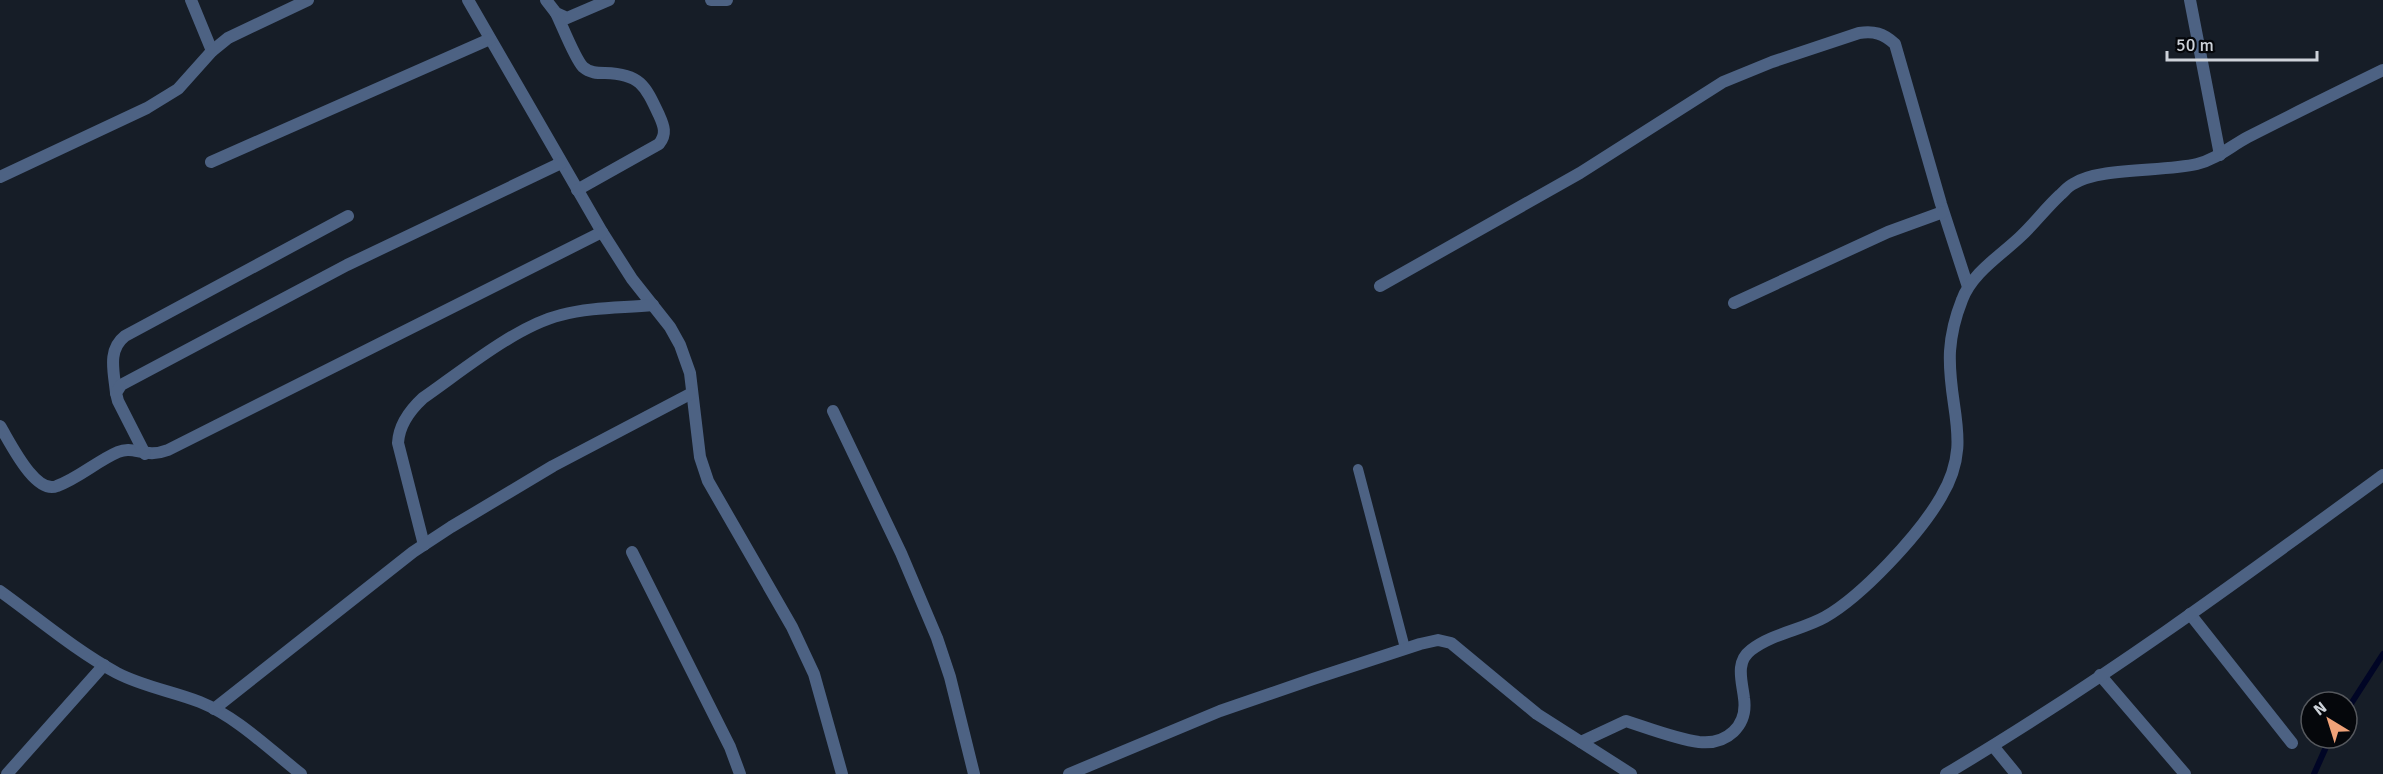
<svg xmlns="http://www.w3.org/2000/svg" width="2383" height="774" font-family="Signika,sans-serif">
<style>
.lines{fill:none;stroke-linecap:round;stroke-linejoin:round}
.stream{stroke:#000525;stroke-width:6}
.service{stroke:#4d6283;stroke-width:10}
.minor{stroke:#4d6283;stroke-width:12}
</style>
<rect width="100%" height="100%" fill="#161d27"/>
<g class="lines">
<!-- stream -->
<g class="stream">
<polyline points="2347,710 2383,654"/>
<polyline points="2314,774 2330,738"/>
</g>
<!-- service -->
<polyline class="service" points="1358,469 1405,648"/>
<!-- minor -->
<g class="minor">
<polyline points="191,0 212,51"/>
<polyline points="468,0 602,232 632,279 670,327 680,345 690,373 700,457 708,481 792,627 814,674 842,774"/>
<polyline points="546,0 556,13 567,18 609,0"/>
<polyline points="711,0 727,0"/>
<polyline points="2190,0 2220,155"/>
<path d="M 556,13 C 562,25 575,59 583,67 C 590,73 597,73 605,73 C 640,74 645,85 659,115 C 664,126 667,134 659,144 L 577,190"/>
<polyline points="211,162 490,39"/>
<polyline points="0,177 147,108 178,89 212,51 228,38 308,0"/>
<path d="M 1380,286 L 1580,173 L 1723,82 L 1772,62 L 1859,33 C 1874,31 1883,33 1895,44 L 1941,204 L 1968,287"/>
<polyline points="1734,303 1888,232 1943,212"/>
<path d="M 116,393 C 114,372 107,350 125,336 L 348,216"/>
<polyline points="833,411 901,553 937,638 950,677 974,774"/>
<path d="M 0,426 C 10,442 35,495 57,486 C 79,478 97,461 118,452 C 134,445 145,459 168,450 L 602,232"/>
<polyline points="145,454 118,401 116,393 121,385 347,265 561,163"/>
<path d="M 424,545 L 398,443 C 399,424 410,410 423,398 C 462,371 516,326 561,315 C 591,307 623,308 653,305"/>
<polyline points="632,552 730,747 740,774"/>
<path d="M 0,591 C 39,619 75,650 117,673 C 144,687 172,691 200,702 C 237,717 269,749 301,774"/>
<polyline points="2190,614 2292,743"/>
<polyline points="2100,675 2185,774"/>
<polyline points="214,709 413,552 451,527 553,466 692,393"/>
<path d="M 1581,742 L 1626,721 C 1648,728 1676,739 1699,742 C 1727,745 1748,726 1744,698 C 1742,681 1735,662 1751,650 C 1773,633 1802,630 1825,617 C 1862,596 1919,535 1941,497 C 1974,442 1947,408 1950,351 C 1951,336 1956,315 1962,300 C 1972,273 2000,256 2020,237 C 2034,224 2046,208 2060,195 C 2064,192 2068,186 2073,184 C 2099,167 2163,172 2197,164 C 2217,159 2231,146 2248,137 C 2293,114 2338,92 2383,70"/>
<polyline points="1993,746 2016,774"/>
<polyline points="7,774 104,665"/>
<polyline points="1069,774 1220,711 1313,679 1420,644 1438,640 1451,643 1537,714 1631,774"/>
<path d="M 1946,774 C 2098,684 2241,579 2383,475"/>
</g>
</g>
<!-- north arrow -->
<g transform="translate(2329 720) rotate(322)"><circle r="28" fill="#05070b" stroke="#55585d" stroke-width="1.5"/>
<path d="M0-4.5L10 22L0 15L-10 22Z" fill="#f0a278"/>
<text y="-9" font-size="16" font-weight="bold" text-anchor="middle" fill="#cdd2d9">N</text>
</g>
<!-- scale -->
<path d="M2167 51v9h150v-9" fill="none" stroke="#cdd2d9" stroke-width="3"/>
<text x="2176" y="51" font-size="18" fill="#cdd2d9" stroke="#05070b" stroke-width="4.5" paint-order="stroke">50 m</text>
</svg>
